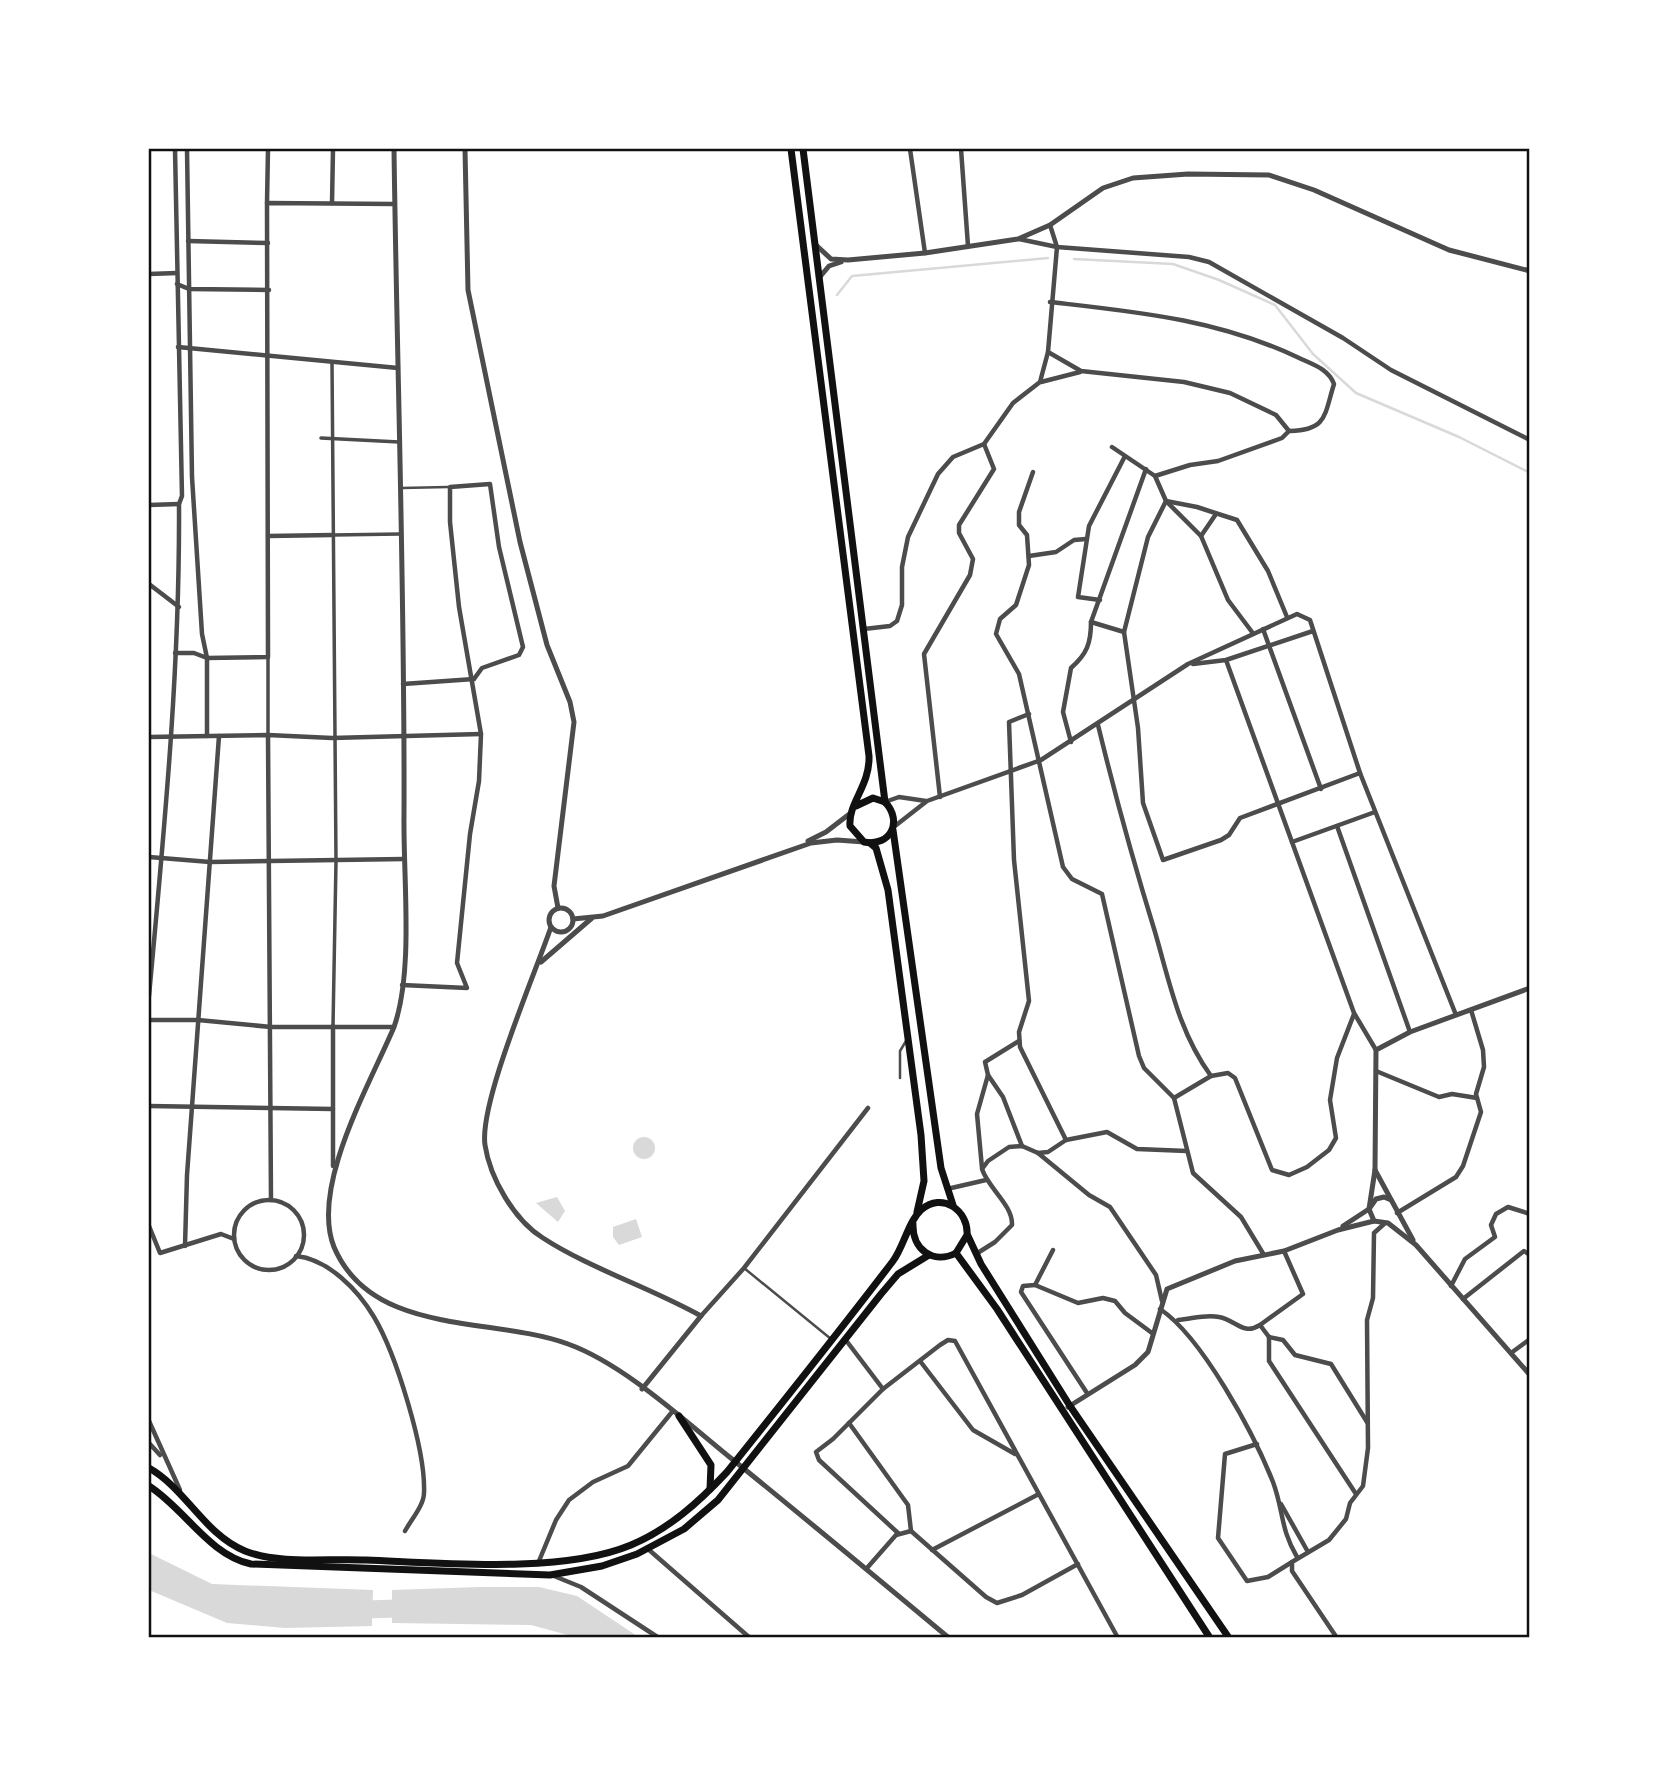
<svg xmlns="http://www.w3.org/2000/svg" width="1679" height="1787" font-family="Raleway,sans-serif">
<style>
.water{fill:#d9d9d9}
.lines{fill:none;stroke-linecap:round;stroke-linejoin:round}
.stream{stroke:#d9d9d9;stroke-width:2.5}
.river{stroke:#d9d9d9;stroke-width:18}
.service{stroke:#4c4c4c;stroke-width:2.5}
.pedestrian{stroke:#4c4c4c;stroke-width:3.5}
.minor{stroke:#4c4c4c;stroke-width:4.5}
.tertiary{stroke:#4c4c4c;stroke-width:5}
.primary{stroke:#111;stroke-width:7}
.neatline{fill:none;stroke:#111;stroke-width:2.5}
</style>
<rect width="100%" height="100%" fill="#fff"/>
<!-- water -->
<g class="water">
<circle cx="644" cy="1148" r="11"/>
<polygon points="557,1197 565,1211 558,1222 536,1203"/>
<polygon points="636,1219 642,1237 619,1245 613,1237 613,1227"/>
<polygon points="149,1553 212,1584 373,1590 372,1626 285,1628 227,1623 149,1590"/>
<polygon points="480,1587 539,1587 577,1596 640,1638 579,1638 531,1625 392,1623 392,1590"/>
</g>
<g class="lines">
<!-- stream -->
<g class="stream">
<polyline points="1074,259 1173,264 1219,280 1275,305 1313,354 1356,393 1459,437 1530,473"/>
<polyline points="837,295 852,276 1048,258"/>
</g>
<!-- river -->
<polyline class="river" points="349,1610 415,1608"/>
<!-- service -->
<g class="service">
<polyline points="402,488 448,487"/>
<polyline points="900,1078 900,1051 906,1041"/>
<polyline points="744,1268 831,1339"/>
</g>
<!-- pedestrian -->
<g class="pedestrian">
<polyline points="332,362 336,861 333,1026"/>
<polyline points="321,438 399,442"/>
<polyline points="333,535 400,534"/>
<polyline points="268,735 268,657"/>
</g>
<!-- minor -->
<g class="minor">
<polyline points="187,149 192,477 202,634 207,658 207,736"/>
<polyline points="910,149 925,253"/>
<polyline points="961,149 968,246"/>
<polyline points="267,203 268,149"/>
<polyline points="332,203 333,149"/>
<polyline points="1050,225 1057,247 1048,352 1081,371 1184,382 1230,393 1276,415 1289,431 1282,438 1218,461 1190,465 1155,476"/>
<polyline points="1019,239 1057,247 1189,257 1209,262 1343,338 1391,370 1530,440"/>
<polyline points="188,241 268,243"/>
<polyline points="149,274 177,273"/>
<polyline points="177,284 189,289 269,290"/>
<path d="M 1050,302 C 1137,312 1216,319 1297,357 C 1311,364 1328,368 1334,384 C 1324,416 1327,430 1290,431"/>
<polyline points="178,347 398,368"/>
<polyline points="1041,382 1080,372"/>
<polyline points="1112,447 1155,476 1166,501 1201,536 1228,600 1252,632"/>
<polyline points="1033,472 1019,512 1019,525 1027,535 1029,565 1016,605 1000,619 996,634 1019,674 1063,867 1072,879 1102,894 1139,1056 1144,1068 1174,1098 1193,1173 1241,1217 1264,1255"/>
<polyline points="149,505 179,504"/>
<polyline points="268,536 333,535"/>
<polyline points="1201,536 1216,514"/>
<polyline points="1029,556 1056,552 1074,540 1086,539"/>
<polyline points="149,584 179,607"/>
<polyline points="1100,600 1078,597 1089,526 1124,458"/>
<polyline points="1091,622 1124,632 1138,728 1143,803 1163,860 1221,840 1229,835 1240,818 1360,773"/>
<polyline points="864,629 890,626 897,621 902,605 902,567 908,537 938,474 953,457 984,444 1013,403 1040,382 1048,352"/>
<polyline points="1263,629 1321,789"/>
<polyline points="1124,632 1148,537 1166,501 1197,507 1237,520 1268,571 1287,617"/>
<polyline points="175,653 194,653 207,658 268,657 267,203 394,204"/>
<polyline points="1226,660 1354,1013 1376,1050"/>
<polyline points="1193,664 1226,660 1313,631"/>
<polyline points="403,684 474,679"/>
<polyline points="1029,714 1009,722 1014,860 1029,1001 1019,1032 1020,1047 1066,1140"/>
<path d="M 1098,725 C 1115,795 1134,864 1155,932 C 1170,984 1179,1032 1211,1076"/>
<polyline points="268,735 271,1200"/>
<polyline points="149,737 268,735 332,738 481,734"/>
<path d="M 1071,742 L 1063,712 L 1071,668 C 1087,654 1091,643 1091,622 L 1146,469"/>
<polyline points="940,797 924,654 970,575 973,559 959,533 959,525 994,469 984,444"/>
<polyline points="885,802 899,797 926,801"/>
<polyline points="895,826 927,801 1041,760 1188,664 1297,614 1310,620 1360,773 1456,1015"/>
<polyline points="1337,826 1410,1032"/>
<polyline points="1292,842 1375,812"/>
<polyline points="149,857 210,862 404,859"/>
<polyline points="402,985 467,988 457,963 470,834 479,781 481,734 459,607 450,522 450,487 490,484 499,547 523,647 519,655 482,668 474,679"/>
<path d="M 149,996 C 164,832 180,669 179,504 L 182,496 L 175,149"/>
<polyline points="149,1020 198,1020 271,1027 394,1027"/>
<polyline points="333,1026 333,1166"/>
<polyline points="1376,1071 1439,1097 1452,1094 1477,1098"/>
<polyline points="988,1075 985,1062 1019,1041"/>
<polyline points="1174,1098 1211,1076 1228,1073 1235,1078 1272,1170 1289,1175 1307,1167 1329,1150 1336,1138 1330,1100 1337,1058 1354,1014"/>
<polyline points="149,1106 333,1109"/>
<polyline points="1038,1153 1089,1195 1110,1207 1156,1275 1162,1301"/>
<polyline points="982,1168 977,1114 988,1075 1003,1097 1022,1146"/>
<polyline points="947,1189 986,1180"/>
<circle cx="269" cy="1235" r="35"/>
<polyline points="1397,1213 1456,1177 1463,1166 1481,1112 1476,1094 1484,1067 1483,1050 1471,1010"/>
<polyline points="149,1226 160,1253 221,1234 234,1239"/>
<polyline points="185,1246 187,1175 219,736"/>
<polyline points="1053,1250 1035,1285 1023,1286 1021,1292 1087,1393"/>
<polyline points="1284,1251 1303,1294 1260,1325 1269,1337 1269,1361 1356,1494"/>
<path d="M 976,1254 L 995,1242 L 1012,1225 C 1013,1205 988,1188 982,1169 L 988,1161 L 1009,1147 L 1022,1146 L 1038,1153 L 1048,1152 L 1066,1140 L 1107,1132 L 1137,1149 L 1187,1151"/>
<path d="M 296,1256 C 328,1259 358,1290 374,1317 C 396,1354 426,1451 424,1493 C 424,1505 411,1520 405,1531"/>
<polyline points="1035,1285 1078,1303 1103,1298 1115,1301 1125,1313 1152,1333"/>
<polyline points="1451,1286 1465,1259 1495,1237 1491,1225 1496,1214 1508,1207 1530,1214"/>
<polyline points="1463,1299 1524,1251 1530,1255"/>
<path d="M 1160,1309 C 1202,1337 1254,1434 1273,1482 C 1284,1512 1280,1528 1297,1557"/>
<polyline points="701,1316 744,1268 868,1108"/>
<path d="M 1178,1320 C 1192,1319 1205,1314 1219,1317 C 1236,1320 1243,1336 1260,1325"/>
<polyline points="1269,1337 1283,1340 1295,1355 1331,1364 1367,1422"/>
<polyline points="845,1339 883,1389"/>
<polyline points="1511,1353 1530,1339"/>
<polyline points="920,1361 973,1430 1015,1454"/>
<polyline points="149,1421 180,1490"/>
<polyline points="849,1423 908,1505 911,1531"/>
<polyline points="149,1443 160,1455"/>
<polyline points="1257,1444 1225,1454 1218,1538 1247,1581 1268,1577 1292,1562"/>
<polyline points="1281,1504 1308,1552"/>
<polyline points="898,1533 819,1460 816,1452 833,1439 883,1389 940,1345 948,1340 955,1341 1118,1638"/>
<polyline points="648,1549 750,1638"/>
<polyline points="932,1550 1037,1495"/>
<polyline points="539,1561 556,1520 569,1500 593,1482 628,1466 672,1412"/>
<polyline points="867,1568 896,1535 911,1531 986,1597 997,1603 1022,1595 1078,1564"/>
<polyline points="554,1576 581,1587 659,1638"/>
<polyline points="1337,1638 1292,1571 1292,1562 1329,1540 1346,1519 1350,1503 1363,1486 1368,1448 1367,1320 1373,1298 1374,1233 1384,1224"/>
</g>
<!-- tertiary -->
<g class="tertiary">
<path d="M 394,149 C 397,371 405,594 404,816 C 403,878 414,970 394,1027 C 370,1084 310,1187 334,1247 C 372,1337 492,1316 568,1344 C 624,1364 686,1422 732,1459 C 805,1518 877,1578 949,1638"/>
<polyline points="465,149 468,290 520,542 547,645 570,702 574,722 554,886 558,908"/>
<polyline points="816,245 831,259 848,260 925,253 1018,239 1050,225 1103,188 1133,178 1188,174 1269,175 1314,190 1449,250 1530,271"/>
<polyline points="819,278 829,266 841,262"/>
<polyline points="808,841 826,832 852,812"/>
<circle cx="561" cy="920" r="12"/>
<polyline points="573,919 603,916 811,843 837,840 864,842"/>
<path d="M 551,927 C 535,974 479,1103 485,1145 C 490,1178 514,1220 543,1238 C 589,1268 651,1288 701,1316 L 642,1389"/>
<polyline points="541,962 592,918"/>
<polyline points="1375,1170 1413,1240"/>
<polyline points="1374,1221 1369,1209 1375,1170 1376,1050 1410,1032 1530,988"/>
<polyline points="1343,1226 1369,1209 1376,1199 1384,1197 1391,1200"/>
<polyline points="1068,1407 1135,1365 1148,1352 1167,1289 1235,1261 1284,1251 1338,1230 1374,1221 1388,1223 1416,1245 1530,1375"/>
</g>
<!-- primary -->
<g class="primary">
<path d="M 791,149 L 869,756 C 870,786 848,803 850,826 L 864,842 C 891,847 903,821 885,802 L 873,798 L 856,806"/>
<polyline points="803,149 885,802"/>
<polyline points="893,830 941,1168 953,1205"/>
<polyline points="870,843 876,848 888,890 921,1135 924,1181 917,1212"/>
<polyline points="968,1236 981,1264 1070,1406 1229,1638"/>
<polyline points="956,1253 997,1309 1210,1638"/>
<polyline points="679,1416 711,1465 710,1489"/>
<path d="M 149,1468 C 186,1489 205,1535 245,1551 C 281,1565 327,1558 366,1560 C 441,1563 562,1574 631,1545 C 669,1529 699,1502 727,1472 C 783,1402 839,1332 893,1261 C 904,1246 908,1222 921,1210 C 942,1191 969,1211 967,1235 L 956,1253 C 933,1265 912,1249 913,1224"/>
<path d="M 149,1486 C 184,1508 209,1555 251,1564 L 550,1575 L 602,1566 L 637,1554 L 684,1529 L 718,1500 L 881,1294 L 898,1274 L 929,1255"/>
</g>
</g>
<!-- border -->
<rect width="1679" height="1787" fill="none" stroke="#ffffff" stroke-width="301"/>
<rect x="150" y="150" width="1378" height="1486" class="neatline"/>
</svg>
